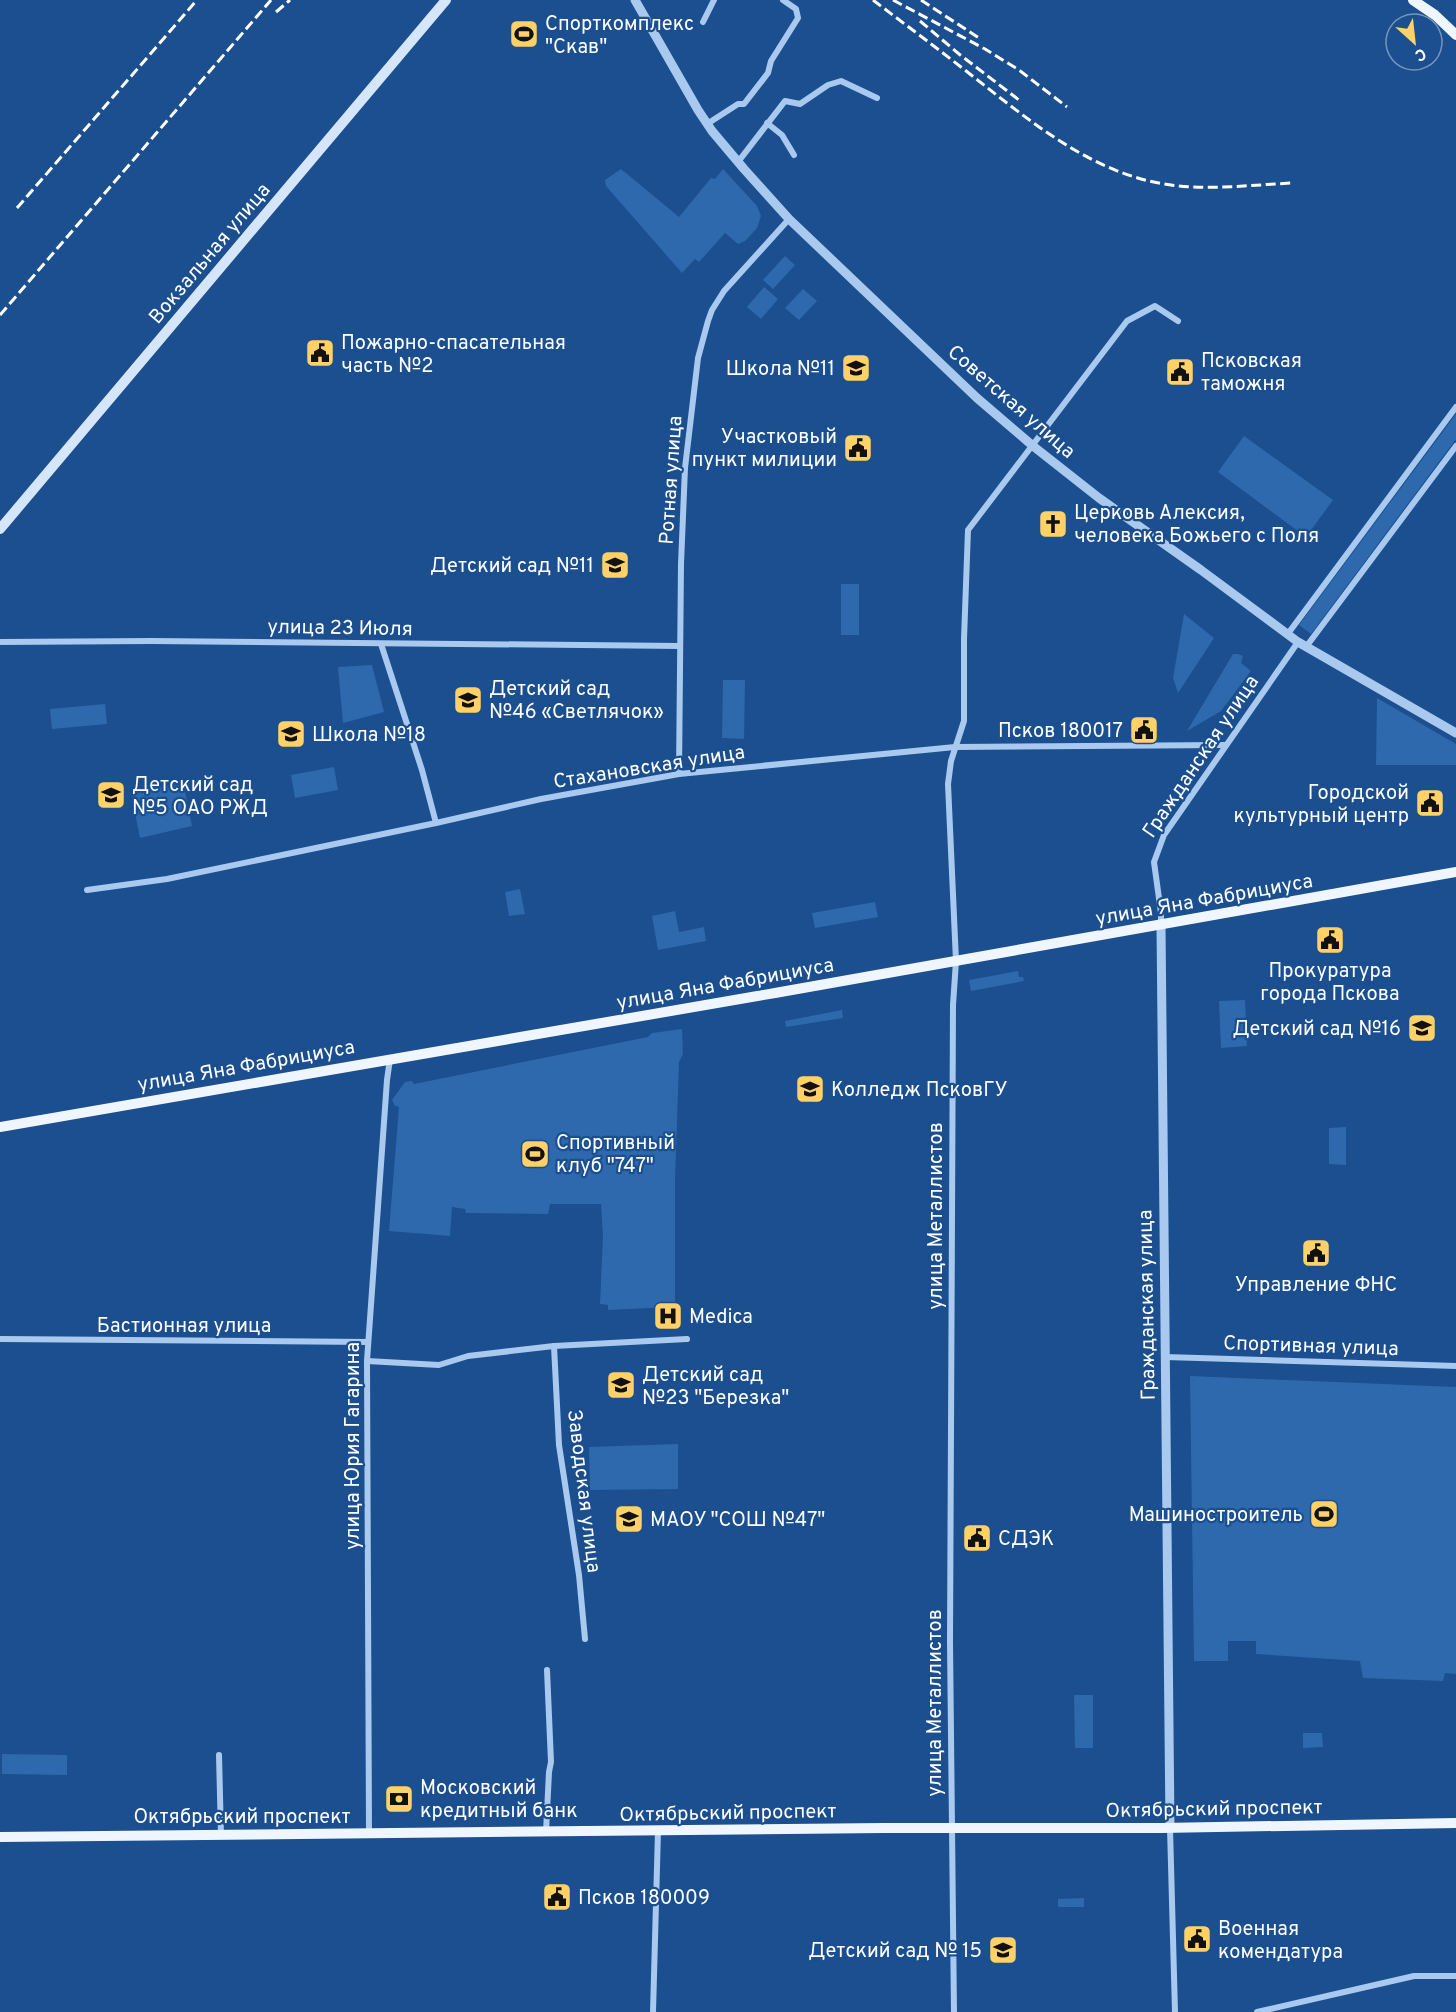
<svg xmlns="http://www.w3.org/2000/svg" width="1456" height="2012" font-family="Overpass,sans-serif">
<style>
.green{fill:#2e69ad}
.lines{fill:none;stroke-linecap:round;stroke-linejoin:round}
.minor{stroke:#a9c9ee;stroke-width:6}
.tertiary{stroke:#a9c9ee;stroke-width:9}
.secondary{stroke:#d6e6fa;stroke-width:10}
.primary{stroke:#f0f6ff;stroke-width:10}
.rail{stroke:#fff;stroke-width:3;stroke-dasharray:10 4.5;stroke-linecap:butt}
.labels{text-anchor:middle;stroke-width:4.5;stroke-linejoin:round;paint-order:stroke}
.poi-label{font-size:20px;fill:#fff;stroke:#1b4f8f;text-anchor:start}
.street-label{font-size:20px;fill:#fff;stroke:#1b4f8f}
</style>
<rect width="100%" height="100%" fill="#1b4f8f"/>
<!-- green -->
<g class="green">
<polygon points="621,169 679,217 711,178 715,179 723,169 757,206 761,216 757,228 745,241 738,244 725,233 699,262 695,259 682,273 606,186 605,180"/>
<polygon points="785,256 795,265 773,289 763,280"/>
<polygon points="764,287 778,299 761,319 747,307"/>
<polygon points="803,289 817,301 799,320 785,308"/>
<polygon points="1456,414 1456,439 1311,634 1299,625"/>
<polygon points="1244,436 1333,500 1306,537 1218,472"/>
<rect x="841" y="584" width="18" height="51"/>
<polygon points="1184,614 1214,638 1178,693 1173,678"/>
<polygon points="1233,654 1238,654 1243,656 1241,663 1251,671 1221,711 1187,731"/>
<polygon points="372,665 384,712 343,723 338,667"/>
<polygon points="723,680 745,680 744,739 722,738"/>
<polygon points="1377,698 1456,744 1456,765 1376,765"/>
<polygon points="105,704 107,724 52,729 50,709"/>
<polygon points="334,767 338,790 295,798 291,775"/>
<polygon points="183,782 192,826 140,838 131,793"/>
<polygon points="520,889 525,914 509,916 505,892"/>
<polygon points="875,902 878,917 815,928 812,913"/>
<polygon points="675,911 679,932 704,927 706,941 658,950 652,916"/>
<polygon points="1018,971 1019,977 1023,977 1024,981 971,991 969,980"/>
<polygon points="1245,1000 1247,1046 1221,1048 1219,1001"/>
<polygon points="842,1010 843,1018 786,1027 785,1021"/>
<polygon points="682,1029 683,1054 679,1062 675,1180 675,1302 671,1307 608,1310 608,1305 600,1304 603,1236 601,1204 550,1204 548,1214 466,1213 465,1209 452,1207 450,1236 389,1231 399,1107 395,1106 392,1100 405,1082 412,1081 414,1084 648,1037 652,1033"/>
<polygon points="1346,1127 1346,1165 1329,1164 1329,1128"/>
<polygon points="1190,1376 1456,1387 1456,1674 1445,1673 1443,1681 1363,1678 1360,1661 1256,1654 1256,1641 1228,1641 1228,1661 1194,1661"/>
<polygon points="678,1444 678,1489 590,1490 589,1447"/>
<polygon points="1074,1695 1093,1695 1093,1748 1075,1748"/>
<polygon points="1303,1733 1322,1733 1323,1747 1303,1748"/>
<polygon points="2,1754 67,1755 67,1775 2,1774"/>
<polygon points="1084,1898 1084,1907 1058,1907 1058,1899"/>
</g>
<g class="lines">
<!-- minor -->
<g class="minor">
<polyline points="703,22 714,0"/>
<polyline points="767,123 782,135 794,155"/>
<polyline points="707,124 738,104 744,104 768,73 771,61 798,18 796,9 783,0"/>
<polyline points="738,162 785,101 800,104 828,85 841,81 877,98"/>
<polyline points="1287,635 1456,407"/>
<polyline points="0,642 152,641 680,646"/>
<polyline points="381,644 422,770 436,823"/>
<polyline points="1306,647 1456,446"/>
<polyline points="679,774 681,564 685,468 698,358 708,321 712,310 724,291 789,219"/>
<polyline points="87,890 167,879 436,823 541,799 679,774 955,747 1226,745"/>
<polyline points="1161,925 1161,913 1154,862 1164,835 1298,642"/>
<polyline points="0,1339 368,1342"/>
<polyline points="554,1346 559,1445 579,1575 585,1639"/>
<polyline points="1165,1357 1456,1366"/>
<polyline points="367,1361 439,1365 468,1356 554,1346 687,1339"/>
<polyline points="219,1755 221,1835"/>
<polyline points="1170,1828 1175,2012"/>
<polyline points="546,1832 549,1772 551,1762 547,1670"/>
<polyline points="369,1833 367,1361 387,1080 390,1059"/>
<polyline points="653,2012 658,1831"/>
<polyline points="954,2012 950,1642 953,1005 956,961 948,784 951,761 964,721 964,639 968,530 1127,321 1155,306 1178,321"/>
<polyline points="1257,2012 1414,1976 1456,1976"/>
</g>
<!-- tertiary -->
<g class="tertiary">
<polyline points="635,0 698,110 712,131 744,169 789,219 977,398 1033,446 1099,498 1201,570 1298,642 1456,733"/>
<polyline points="1161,925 1170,1828"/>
</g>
<!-- secondary -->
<polyline class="secondary" points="0,529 446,0"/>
<!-- primary -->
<g class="primary">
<polyline points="1413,0 1435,15 1456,35"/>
<polyline points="0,1127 775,993 1456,872"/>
<polyline points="0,1837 884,1828 1161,1828 1456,1823"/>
</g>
<!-- rail -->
<g class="rail">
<path d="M 873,0 C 907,26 941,51 975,78 C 1031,122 1091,172 1164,184 C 1206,191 1249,185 1292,183"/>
<polyline points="893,0 985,49 1019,70 1067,107"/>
<polyline points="921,0 979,38"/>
<polyline points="276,12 290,0"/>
<polyline points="920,21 959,54 1019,100"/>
<polyline points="17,208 197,0"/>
<polyline points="0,315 271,0"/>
</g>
</g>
<!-- icons -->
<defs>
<g id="stadium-square" transform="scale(1.5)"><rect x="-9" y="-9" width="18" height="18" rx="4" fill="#ffd166" stroke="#1b4f8f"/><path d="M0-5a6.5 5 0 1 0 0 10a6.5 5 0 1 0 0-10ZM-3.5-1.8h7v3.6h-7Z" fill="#111"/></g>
<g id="civic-square" transform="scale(1.5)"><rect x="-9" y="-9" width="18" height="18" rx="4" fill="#ffd166" stroke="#1b4f8f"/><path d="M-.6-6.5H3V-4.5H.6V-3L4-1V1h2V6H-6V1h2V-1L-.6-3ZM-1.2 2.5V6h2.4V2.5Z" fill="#111"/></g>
<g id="school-square" transform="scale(1.5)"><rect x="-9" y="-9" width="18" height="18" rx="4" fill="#ffd166" stroke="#1b4f8f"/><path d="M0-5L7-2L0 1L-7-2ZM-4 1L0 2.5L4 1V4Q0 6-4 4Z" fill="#111"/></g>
<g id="church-square" transform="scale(1.5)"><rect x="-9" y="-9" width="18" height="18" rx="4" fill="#ffd166" stroke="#1b4f8f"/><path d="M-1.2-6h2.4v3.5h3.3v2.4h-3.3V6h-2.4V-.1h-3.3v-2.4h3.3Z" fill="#111"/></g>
<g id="university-square" transform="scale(1.5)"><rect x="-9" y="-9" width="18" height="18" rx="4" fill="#ffd166" stroke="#1b4f8f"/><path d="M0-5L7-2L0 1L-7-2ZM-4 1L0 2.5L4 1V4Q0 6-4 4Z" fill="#111"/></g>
<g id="hospital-square" transform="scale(1.5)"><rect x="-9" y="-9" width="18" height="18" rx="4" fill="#ffd166" stroke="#1b4f8f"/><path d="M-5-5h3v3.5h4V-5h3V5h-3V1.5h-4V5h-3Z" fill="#111"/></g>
<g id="bank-square" transform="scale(1.5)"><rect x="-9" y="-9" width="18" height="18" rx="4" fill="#ffd166" stroke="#1b4f8f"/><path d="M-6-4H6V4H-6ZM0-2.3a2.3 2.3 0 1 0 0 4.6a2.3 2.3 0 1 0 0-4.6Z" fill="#111"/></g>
</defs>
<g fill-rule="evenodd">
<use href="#stadium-square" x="524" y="34"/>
<use href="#civic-square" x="320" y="353"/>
<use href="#school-square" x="856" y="368"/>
<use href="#civic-square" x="1180" y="372"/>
<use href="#civic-square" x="858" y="448"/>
<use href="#church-square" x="1053" y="524"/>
<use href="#school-square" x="615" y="565"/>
<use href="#school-square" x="468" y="700"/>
<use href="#civic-square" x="1144" y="730"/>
<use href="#school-square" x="291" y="734"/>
<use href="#school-square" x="111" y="795"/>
<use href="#civic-square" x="1430" y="803"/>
<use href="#civic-square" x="1330" y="940"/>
<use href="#school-square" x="1422" y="1028"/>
<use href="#university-square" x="810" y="1089"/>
<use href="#stadium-square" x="535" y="1154"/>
<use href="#civic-square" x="1316" y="1253"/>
<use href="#hospital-square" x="668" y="1316"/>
<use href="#school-square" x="621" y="1385"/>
<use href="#stadium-square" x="1324" y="1514"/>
<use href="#school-square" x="629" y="1519"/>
<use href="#civic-square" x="977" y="1538"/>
<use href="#bank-square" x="399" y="1799"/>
<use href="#civic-square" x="557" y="1897"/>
<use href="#civic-square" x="1197" y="1939"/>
<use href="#school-square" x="1003" y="1950"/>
</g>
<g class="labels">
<!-- poi labels -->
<g class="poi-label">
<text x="545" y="30">Спорткомплекс<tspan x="545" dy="23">"Скав"</tspan></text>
<text x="341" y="349">Пожарно-спасательная<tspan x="341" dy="23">часть №2</tspan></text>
<text x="1201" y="367">Псковская<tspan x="1201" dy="23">таможня</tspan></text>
<text x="835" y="375" text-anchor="end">Школа №11</text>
<text x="837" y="443" text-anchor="end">Участковый<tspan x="837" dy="23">пункт милиции</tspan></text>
<text x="1074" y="519">Церковь Алексия,<tspan x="1074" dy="23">человека Божьего с Поля</tspan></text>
<text x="594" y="572" text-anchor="end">Детский сад №11</text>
<text x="489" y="695">Детский сад<tspan x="489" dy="23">№46 «Светлячок»</tspan></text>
<text x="1123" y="737" text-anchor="end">Псков 180017</text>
<text x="312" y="741">Школа №18</text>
<text x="132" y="791">Детский сад<tspan x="132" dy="23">№5 ОАО РЖД</tspan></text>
<text x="1409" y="799" text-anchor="end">Городской<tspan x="1409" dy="23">культурный центр</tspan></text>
<text x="1330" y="977" text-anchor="middle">Прокуратура<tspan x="1330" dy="23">города Пскова</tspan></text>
<text x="1401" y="1035" text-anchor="end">Детский сад №16</text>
<text x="831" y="1096">Колледж ПсковГУ</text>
<text x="556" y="1149">Спортивный<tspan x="556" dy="23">клуб "747"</tspan></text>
<text x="1316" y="1291" text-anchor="middle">Управление ФНС</text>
<text x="689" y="1323">Medica</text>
<text x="642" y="1381">Детский сад<tspan x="642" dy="23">№23 "Березка"</tspan></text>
<text x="1303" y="1521" text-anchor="end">Машиностроитель</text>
<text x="650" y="1526">МАОУ "СОШ №47"</text>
<text x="998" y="1545">СДЭК</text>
<text x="420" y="1794">Московский<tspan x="420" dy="23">кредитный банк</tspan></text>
<text x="578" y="1904">Псков 180009</text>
<text x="1218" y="1935">Военная<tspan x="1218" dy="23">комендатура</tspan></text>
<text x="982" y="1957" text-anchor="end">Детский сад № 15</text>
</g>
<!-- street labels -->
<g class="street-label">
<text transform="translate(209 253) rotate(-50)" y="7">Вокзальная улица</text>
<text transform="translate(1012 401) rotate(41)" y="7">Советская улица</text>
<text transform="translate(670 480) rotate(-86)" y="7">Ротная улица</text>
<text transform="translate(340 627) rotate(1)" y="7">улица 23 Июля</text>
<text transform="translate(1200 756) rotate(-56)" y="7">Гражданская улица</text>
<text transform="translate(649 766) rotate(-9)" y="7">Стахановская улица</text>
<text transform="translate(1204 899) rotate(-10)" y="7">улица Яна Фабрициуса</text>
<text transform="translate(725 983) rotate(-10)" y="7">улица Яна Фабрициуса</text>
<text transform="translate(246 1065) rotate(-10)" y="7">улица Яна Фабрициуса</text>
<text transform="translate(935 1216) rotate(-90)" y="7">улица Металлистов</text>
<text transform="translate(1146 1305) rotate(-91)" y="7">Гражданская улица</text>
<text x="184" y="1332">Бастионная улица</text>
<text transform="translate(1311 1345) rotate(2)" y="7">Спортивная улица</text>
<text transform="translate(352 1446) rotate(-90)" y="7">улица Юрия Гагарина</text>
<text transform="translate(585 1491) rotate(83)" y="7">Заводская улица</text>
<text transform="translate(934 1703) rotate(-90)" y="7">улица Металлистов</text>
<text transform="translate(1214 1808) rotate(-1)" y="7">Октябрьский проспект</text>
<text transform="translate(728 1812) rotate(-1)" y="7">Октябрьский проспект</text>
<text x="242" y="1823">Октябрьский проспект</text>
</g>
</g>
<!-- north arrow -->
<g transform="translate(1414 42) rotate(153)"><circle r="28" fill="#1b4f8f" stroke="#7695bc" stroke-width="1.5"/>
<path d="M0-4.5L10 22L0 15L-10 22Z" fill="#ffd166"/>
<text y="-9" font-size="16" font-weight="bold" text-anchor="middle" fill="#ffffff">С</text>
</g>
</svg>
